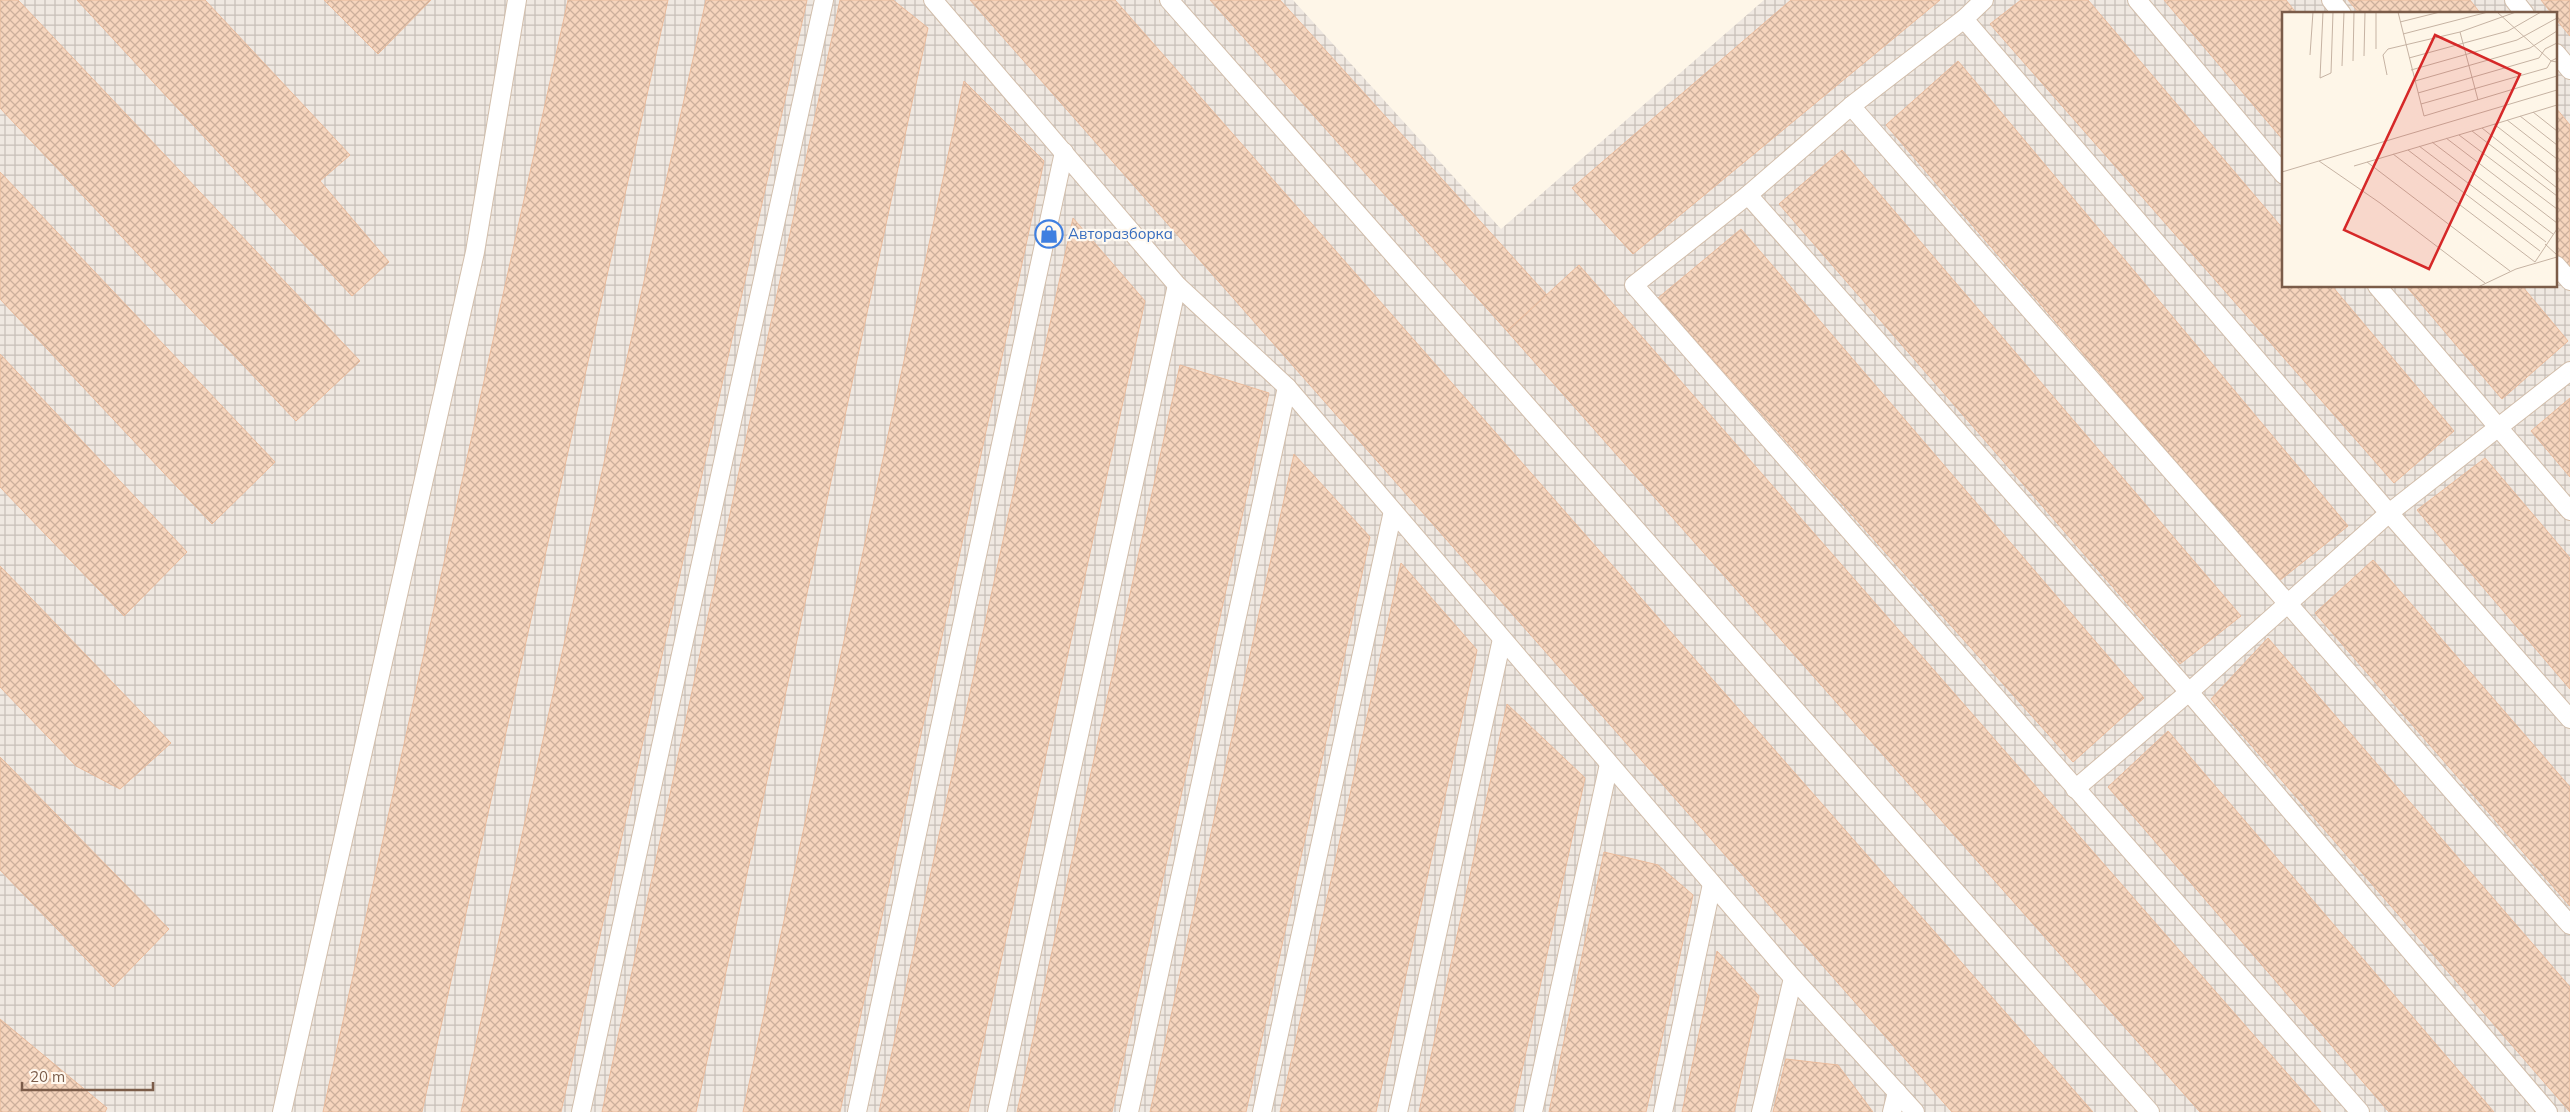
<svg xmlns="http://www.w3.org/2000/svg" width="2570" height="1112" font-family="Mulish,sans-serif">
<style>
.industrial{fill:url(#industrial-grid);fill-rule:evenodd}
.building{fill:url(#building-cross-hatch);stroke:#eabb9c}
.lines{fill:none;stroke-linecap:round;stroke-linejoin:round}
.lane-casing{stroke:#d2beab;stroke-width:20}
.lane{stroke:#fff;stroke-width:18}
.labels{text-anchor:middle;stroke-width:4.5;stroke-linejoin:round;paint-order:stroke}
.shop-label{font-size:15px;fill:#366cbe;stroke:#fff9f0;text-anchor:start}
.inset-road{fill:none;stroke:#c6b3a3;stroke-width:1}
.view{fill:#d62828;fill-opacity:0.15;stroke:#d62828;stroke-width:2.5}
.inset-edge{fill:none;stroke:#7b5c49;stroke-width:2.5}
</style>
<defs>
<pattern id="industrial-grid" width="8" height="8" patternUnits="userSpaceOnUse" patternTransform="scale(1.25)"><rect width="8" height="8" fill="#efe8e1"/><path d="M0 4h8M4 0v8" fill="none" stroke="#c7bfb8"/></pattern>
<pattern id="building-cross-hatch" width="8" height="8" patternUnits="userSpaceOnUse" patternTransform="scale(1.25)"><rect width="8" height="8" fill="#f6d5bd"/><path d="M0 0l8 8M0 8l8-8" fill="none" stroke="#ccb09c"/></pattern>
</defs>
<rect width="100%" height="100%" fill="#fef6e8"/>
<!-- industrial -->
<path class="industrial" d="M 0,0 L 1293,0 L 1501,229 L 1764,0 L 2570,0 L 2570,1112 L 0,1112 ZM 2284,14 L 2556,14 L 2556,286 L 2284,286 Z"/>
<!-- building -->
<g class="building">
<polygon points="0,0 18,0 360,361 296,421 0,108"/>
<polygon points="77,0 205,0 350,155 320,181 389,262 352,296"/>
<polygon points="324,0 431,0 378,54"/>
<polygon points="568,0 668,0 422,1112 323,1112"/>
<polygon points="706,0 807,0 561,1112 461,1112"/>
<polygon points="840,0 893,0 928,28 696,1112 602,1112"/>
<polygon points="970,0 1115,0 2093,1112 1952,1112"/>
<polygon points="1210,0 1280,0 1547,295 1507,331"/>
<polygon points="1791,0 1940,0 1633,254 1572,188"/>
<polygon points="2021,0 2088,0 2284,230 2284,286 2332,286 2454,431 2394,483 1990,24"/>
<polygon points="2164,0 2286,0 2297,14 2284,14 2284,141"/>
<polygon points="2348,0 2470,0 2481,14 2360,14"/>
<polygon points="2541,0 2570,0 2570,36 2556,19 2556,14 2552,14"/>
<polygon points="1958,61 2348,526 2279,581 1886,125"/>
<polygon points="964,81 1044,161 840,1112 743,1112"/>
<polygon points="2556,108 2570,125 2570,269 2556,252"/>
<polygon points="1842,150 2241,616 2180,664 1779,204"/>
<polygon points="0,172 275,462 212,524 0,299"/>
<polygon points="1073,218 1145,301 968,1112 879,1112"/>
<polygon points="1741,229 2144,698 2073,762 1658,298"/>
<polygon points="1579,265 2321,1112 2200,1112 1507,331"/>
<polygon points="2406,286 2522,286 2568,341 2502,399"/>
<polygon points="0,354 187,552 124,616 0,487"/>
<polygon points="1180,365 1269,393 1112,1112 1017,1112"/>
<polygon points="2570,398 2570,477 2531,431"/>
<polygon points="1294,454 1370,537 1246,1112 1150,1112"/>
<polygon points="2485,458 2570,558 2570,689 2417,510"/>
<polygon points="2373,560 2570,787 2570,906 2315,613"/>
<polygon points="1401,563 1477,650 1376,1112 1280,1112"/>
<polygon points="0,566 171,743 120,789 76,766 0,687"/>
<polygon points="2268,638 2570,987 2570,1112 2211,699"/>
<polygon points="1507,704 1585,778 1513,1112 1419,1112"/>
<polygon points="2168,731 2494,1112 2389,1112 2108,787"/>
<polygon points="0,757 169,929 113,987 0,870"/>
<polygon points="1604,852 1658,865 1693,895 1646,1112 1549,1112"/>
<polygon points="1717,951 1759,996 1734,1112 1682,1112"/>
<polygon points="0,1019 107,1108 105,1112 0,1112"/>
<polygon points="1786,1059 1838,1065 1873,1112 1773,1112"/>
</g>
<g class="lines">
<!-- lane casing -->
<g class="lane-casing">
<g id="lane">
<polyline points="933,0 1177,285 1287,387 1793,978"/>
<polyline points="1169,0 2150,1112"/>
<polyline points="1984,0 1964,19 1851,106 1748,195 1634,285 2360,1112"/>
<polyline points="2137,0 2284,175"/>
<polyline points="2331,0 2342,14"/>
<polyline points="2514,0 2525,14"/>
<polyline points="1964,19 2389,513 2570,719"/>
<polyline points="2556,53 2570,70"/>
<polyline points="1851,106 2570,925"/>
<polyline points="1748,195 2189,692 2548,1112"/>
<polyline points="2556,265 2570,281"/>
<polyline points="2377,286 2570,511"/>
<polyline points="2075,789 2189,692 2389,513 2570,371"/>
<polyline points="282,1112 475,252 517,0"/>
<polyline points="581,1112 824,0"/>
<polyline points="857,1112 1064,152"/>
<polyline points="997,1112 1177,285"/>
<polyline points="1129,1112 1287,387"/>
<polyline points="1262,1112 1393,511"/>
<polyline points="1398,1112 1502,639"/>
<polyline points="1533,1112 1609,764"/>
<polyline points="1663,1112 1712,884"/>
<polyline points="1761,1112 1793,978 1915,1112"/>
<polyline points="1892,1112 1897,1092"/>
</g>
</g>
<!-- lane -->
<use href="#lane" class="lane"/>
</g>
<!-- icons -->
<defs>
<g id="shop-ring" transform="scale(1.4375)"><circle r="9.5" fill="#fff9f0" stroke="#3f7fe0" stroke-width="1.5"/><path d="M-5-2.5h2.3a2.7 3.5 0 0 1 5.4 0H5L5.5 6h-11ZM-1.5-2.5h3a1.5 2.3 0 0 0-3 0Z" fill="#3f7fe0"/></g>
</defs>
<g fill-rule="evenodd">
<use href="#shop-ring" x="1049" y="234"/>
</g>
<g class="labels">
<!-- shop labels -->
<g class="shop-label">
<text x="1068" y="239">Авторазборка</text>
</g>
</g>
<!-- overview -->
<g transform="translate(2282 12)">
<rect width="275" height="275" fill="#fef6e8"/>
<path class="inset-road" d="M 41,0 L 38,66 L 49,61 L 51,0M 116,0 L 142,104 L 275,64M 215,0 L 269,49 L 275,50M 118,10 L 158,0M 178,20 L 196,88M 121,22 L 206,0M 94,37 L 94,0M 28,43 L 31,0M 82,44 L 83,0M 127,46 L 226,19 L 259,0M 71,49 L 72,0M 60,54 L 62,0M 129,58 L 235,28 L 275,6M 105,63 L 101,43 L 106,37 L 178,20 L 234,0M 133,69 L 248,36 L 275,19M 136,81 L 257,46 L 263,37 L 275,31M 139,92 L 265,56 L 269,49 L 275,46M 275,93 L 200,116 L 275,176M 251,100 L 275,119M 238,104 L 275,133M 225,108 L 275,147M 212,112 L 275,161M 190,119 L 275,184M 177,123 L 275,197M 164,126 L 275,211M 150,130 L 271,222M 137,134 L 264,230M 126,138 L 258,239M 111,142 L 253,250 L 275,217M 37,149 L 98,191 L 203,271M 85,150 L 228,259M 72,154 L 200,116M 0,160 L 275,78M 263,232 L 275,243M 196,275 L 234,257 L 275,245"/>
<path class="view" d="M 153,23 L 238,62 L 147,257 L 62,218 Z"/>
<rect width="275" height="275" class="inset-edge"/>
</g>
<!-- scale -->
<path d="M22 1082v8h131v-8" fill="none" stroke="#7b5c49" stroke-width="2.5"/>
<text x="30" y="1082" font-size="15" fill="#7b5c49" stroke="#fff9f0" stroke-width="4" paint-order="stroke">20 m</text>
</svg>
